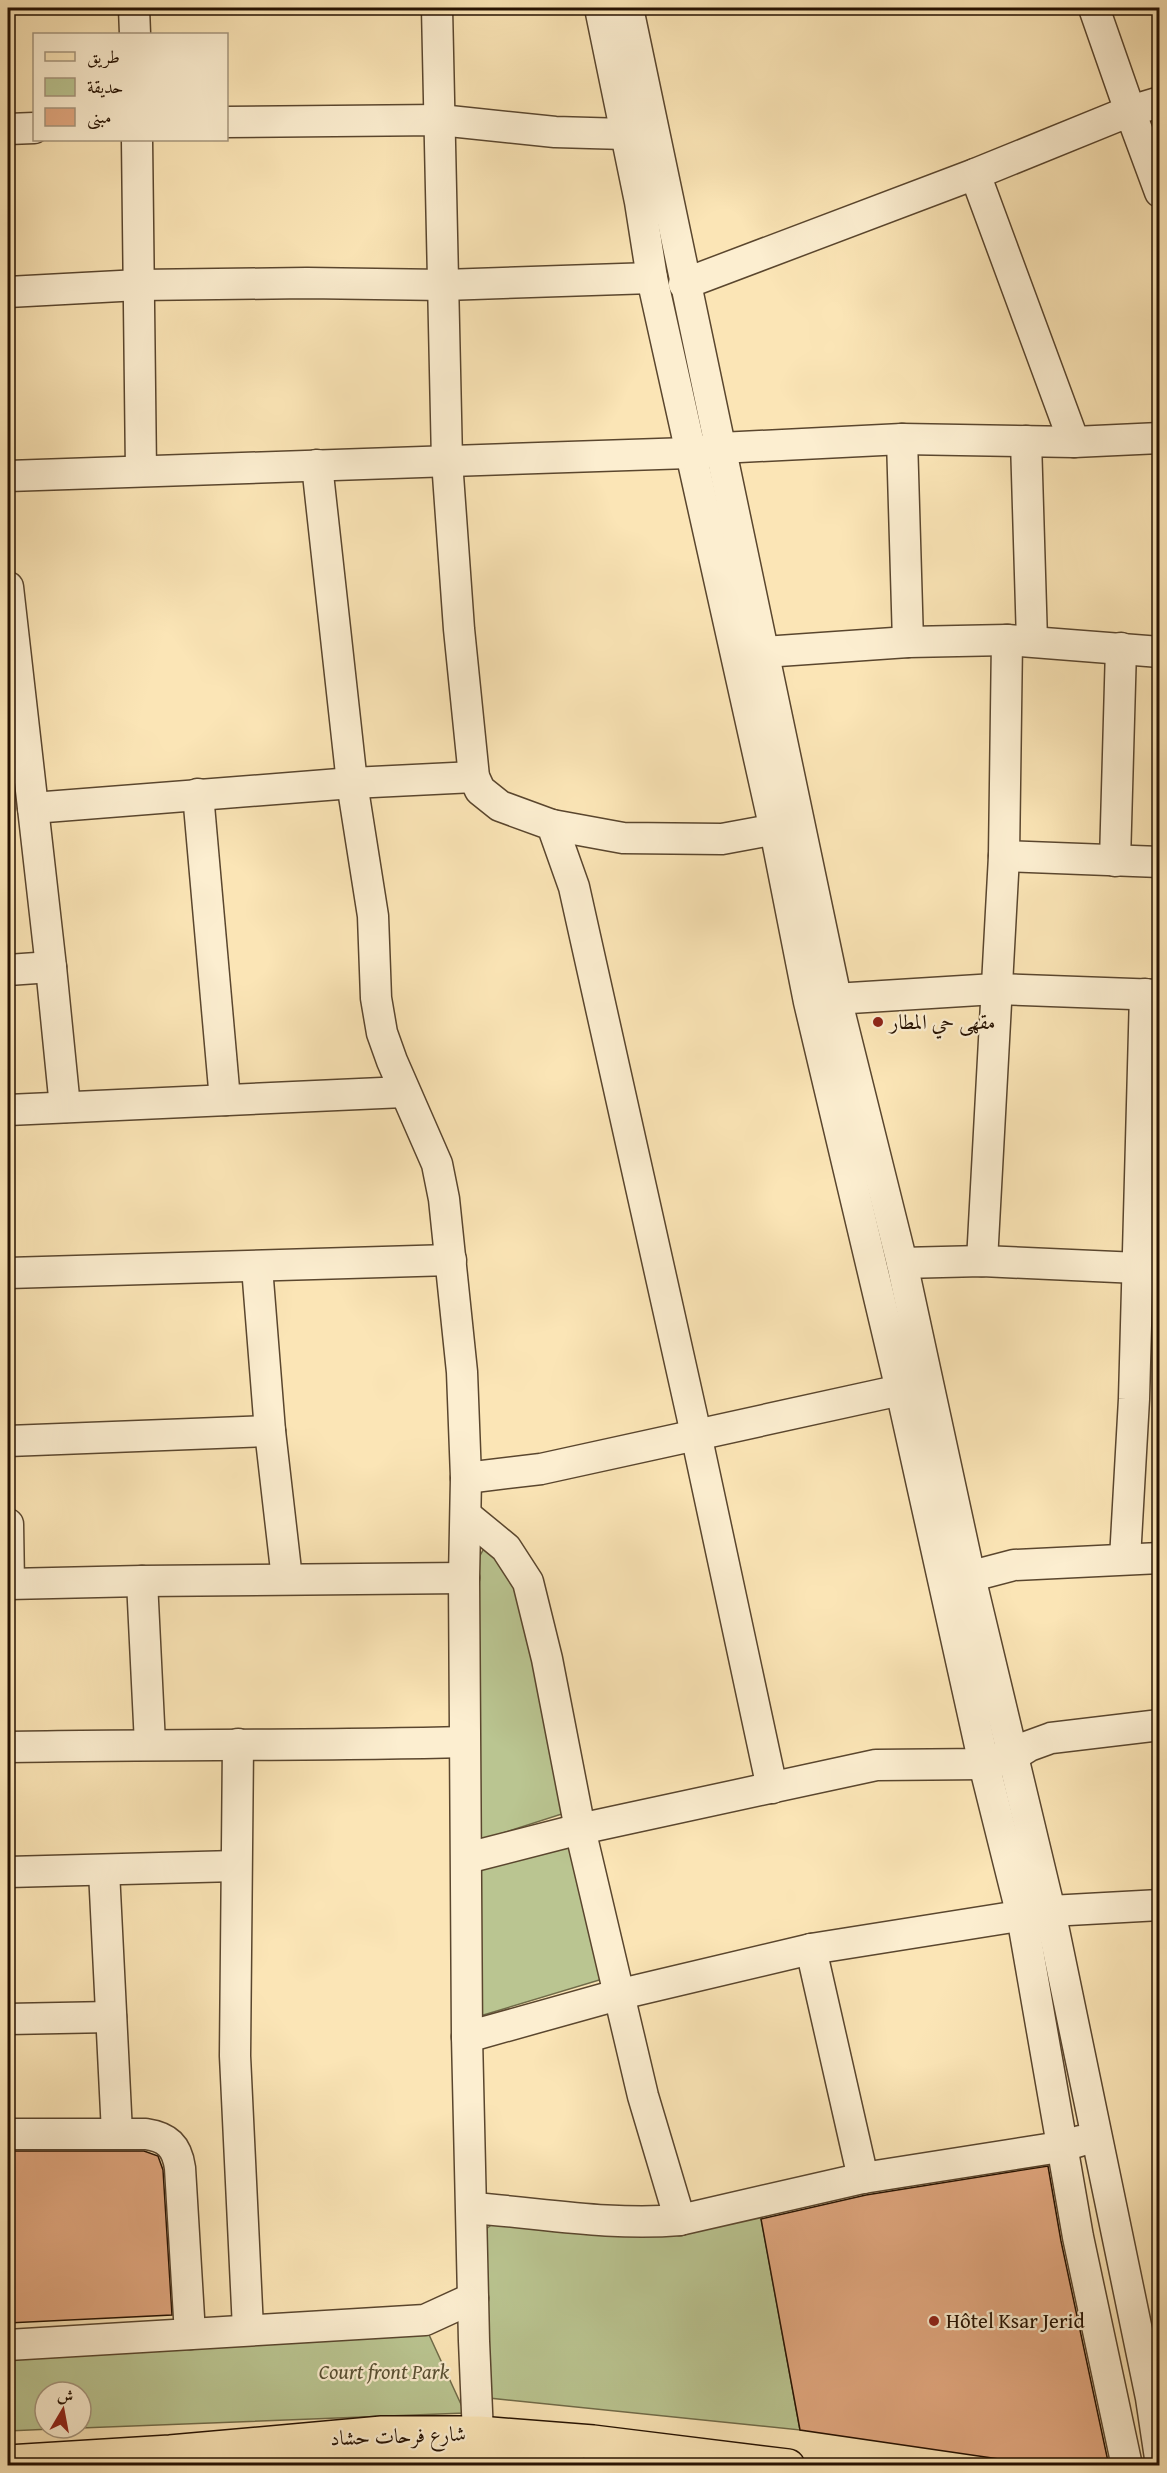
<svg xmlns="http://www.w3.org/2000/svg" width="1167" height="2473" font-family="'Gentium Book Plus',Amiri,serif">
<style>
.green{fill:#bac591;stroke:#706b49;stroke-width:1.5}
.building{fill:#e2a880;stroke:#251101;stroke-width:1.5}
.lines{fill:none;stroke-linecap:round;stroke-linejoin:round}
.minor-casing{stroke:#5a462e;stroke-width:33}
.major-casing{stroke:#251101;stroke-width:36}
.minor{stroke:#fceed0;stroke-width:30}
.major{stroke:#fbe5b6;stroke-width:33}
.poi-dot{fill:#8f2418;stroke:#fceed0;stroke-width:2}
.labels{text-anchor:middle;stroke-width:4.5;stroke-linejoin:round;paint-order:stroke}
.poi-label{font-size:21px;fill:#251101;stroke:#fceed0;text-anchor:start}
.park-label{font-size:21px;font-style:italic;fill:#595033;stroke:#fceed0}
.street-label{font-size:21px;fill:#251101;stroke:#fceed0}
</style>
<rect width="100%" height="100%" fill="#fbe5b6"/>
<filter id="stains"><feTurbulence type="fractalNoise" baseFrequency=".00333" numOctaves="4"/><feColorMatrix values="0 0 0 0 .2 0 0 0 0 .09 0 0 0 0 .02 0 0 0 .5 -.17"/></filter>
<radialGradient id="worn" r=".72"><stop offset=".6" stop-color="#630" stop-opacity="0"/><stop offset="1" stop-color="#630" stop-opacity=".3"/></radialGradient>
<!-- green -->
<g class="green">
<polygon points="487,1543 508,1560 568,1812 478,1841 477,1561"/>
<polygon points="577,1836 606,1978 480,2016 478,1861"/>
<polygon points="760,2212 800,2430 489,2398 486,2229 503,2216"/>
<polygon points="425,2326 465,2413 81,2428 81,2392 45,2392 45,2428 74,2428 8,2431 8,2350"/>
</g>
<!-- building -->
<g class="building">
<polygon points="8,2151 144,2151 158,2156 163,2170 172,2315 8,2323"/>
<polygon points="1048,2166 1061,2241 1109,2466 1048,2466 800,2430 761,2219 866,2195"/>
</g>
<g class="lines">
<!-- minor casing -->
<g class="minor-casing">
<g id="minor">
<polyline points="134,8 135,34"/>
<polyline points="437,8 447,461 459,629 474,777 480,790 500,806 552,825 574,887 696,1434 772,1788"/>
<polyline points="600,8 640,202 652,278 775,830 809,1002 901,1390 984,1764 1022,1916 1078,2237 1127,2466"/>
<polyline points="628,8 836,998 902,1263 970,1577 1050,1911 1151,2398 1160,2458"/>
<polyline points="1094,8 1130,111 1160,102"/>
<polyline points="226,122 440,120 555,132 625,134"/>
<polyline points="8,129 34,128"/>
<polyline points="137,140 141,471"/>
<polyline points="975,174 1074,442"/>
<polyline points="684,284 975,174 1130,111 1160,192"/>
<polyline points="8,292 139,285 307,283 444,285 652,278"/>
<polyline points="902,439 908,642"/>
<polyline points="1026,441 1032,641"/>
<polyline points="317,465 352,783 373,916 376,998 382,1033 392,1061 437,1164 444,1199 462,1372 466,1478 464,1578 467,2037 474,2341 479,2458"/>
<polyline points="8,476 689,453 720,448 902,439 1074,442 1160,438"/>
<polyline points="8,587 51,967 65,1107"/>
<polyline points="746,659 764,652 908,642 1007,640 1160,652"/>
<polyline points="198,794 225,1100"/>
<polyline points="33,808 352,783 474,777"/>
<polyline points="552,825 623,838 722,839 793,826"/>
<polyline points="1004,856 1160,862"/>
<polyline points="1115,861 1121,648"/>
<polyline points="8,970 51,967"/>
<polyline points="818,1000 995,989 1160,995"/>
<polyline points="8,1110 404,1092"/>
<polyline points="982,1261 1004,856 1007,640"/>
<polyline points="902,1263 982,1261 1138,1268"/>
<polyline points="257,1267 270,1431 287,1579"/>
<polyline points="8,1273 451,1260"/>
<polyline points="8,1441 270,1431"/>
<polyline points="466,1478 541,1469 919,1386"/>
<polyline points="467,1516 506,1548 528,1582 547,1659 580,1829 643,2096 680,2220"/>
<polyline points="8,1524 9,1584"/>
<polyline points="1125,1559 1134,1399 1145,994"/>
<polyline points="142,1581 150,1744"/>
<polyline points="953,1581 1014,1565 1160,1558"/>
<polyline points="8,1584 142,1581 464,1578"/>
<polyline points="238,1744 235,2056 248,2329"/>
<path d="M 8,1747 C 160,1744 312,1746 464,1742"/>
<polyline points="467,1858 580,1829 876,1765 984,1764 1013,1756 1029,1746 1051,1738 1160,1725"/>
<polyline points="104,1871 117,2133"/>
<polyline points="8,1872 236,1866"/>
<polyline points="811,1949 863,2178"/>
<polyline points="8,2019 111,2017"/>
<polyline points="467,2037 621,1994 811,1949 1050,1911 1160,1905"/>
<path d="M 8,2134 L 146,2134 C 167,2137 177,2146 180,2168 L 190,2334"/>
<path d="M 472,2208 C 541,2213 610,2226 680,2220 L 863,2178 L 1060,2147 L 1080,2141"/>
<polyline points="8,2345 425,2320 473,2298"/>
</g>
</g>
<!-- major casing -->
<g class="major-casing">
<g id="major">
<polyline points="8,2462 170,2452 382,2433 479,2433 593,2442 788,2466"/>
<polyline points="277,2466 383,2458 479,2458 569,2466"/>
</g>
</g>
<!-- minor -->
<use href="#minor" class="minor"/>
<!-- major -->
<use href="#major" class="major"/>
</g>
<!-- markers -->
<g class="poi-dot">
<circle cx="878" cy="1022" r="6"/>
<circle cx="934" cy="2321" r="6"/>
</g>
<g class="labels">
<!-- poi labels -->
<g class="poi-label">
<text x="890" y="1029">مقهى حي المطار</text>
<text x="946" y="2328">Hôtel Ksar Jerid</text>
</g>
<!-- park labels -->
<g class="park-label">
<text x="384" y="2379">Court front Park</text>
</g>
<!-- street labels -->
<g class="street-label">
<text transform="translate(398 2436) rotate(-2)" y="7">شارع فرحات حشاد</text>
</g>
</g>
<!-- margin -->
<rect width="1167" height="2473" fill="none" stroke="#fbe5b6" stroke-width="30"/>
<rect x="9" y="9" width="1149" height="2455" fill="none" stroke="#251101" stroke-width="3"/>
<rect x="15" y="15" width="1137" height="2443" fill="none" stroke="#251101" stroke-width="1.5"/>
<!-- legend -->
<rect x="33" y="33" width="195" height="108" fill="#fceed0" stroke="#a6967d" stroke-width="1.5"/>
<rect x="45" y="52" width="30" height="9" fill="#fbe5b6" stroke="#a6967d" stroke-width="1.5"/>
<text x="87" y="63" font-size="18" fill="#251101">طريق</text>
<rect x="45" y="78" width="30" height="18" fill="#bac591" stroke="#a6967d" stroke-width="1.5"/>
<text x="87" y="93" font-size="18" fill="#251101">حديقة</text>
<rect x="45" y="108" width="30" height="18" fill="#e2a880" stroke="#a6967d" stroke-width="1.5"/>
<text x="87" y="123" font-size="18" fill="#251101">مبنى</text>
<!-- north arrow -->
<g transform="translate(63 2410) rotate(10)"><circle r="28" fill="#fceed0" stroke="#a6967d" stroke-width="1.5"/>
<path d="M0-4.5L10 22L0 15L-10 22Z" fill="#8f2418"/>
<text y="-9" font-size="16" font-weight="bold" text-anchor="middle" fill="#251101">ش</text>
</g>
<rect width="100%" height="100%" filter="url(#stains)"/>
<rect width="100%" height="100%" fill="url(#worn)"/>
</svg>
